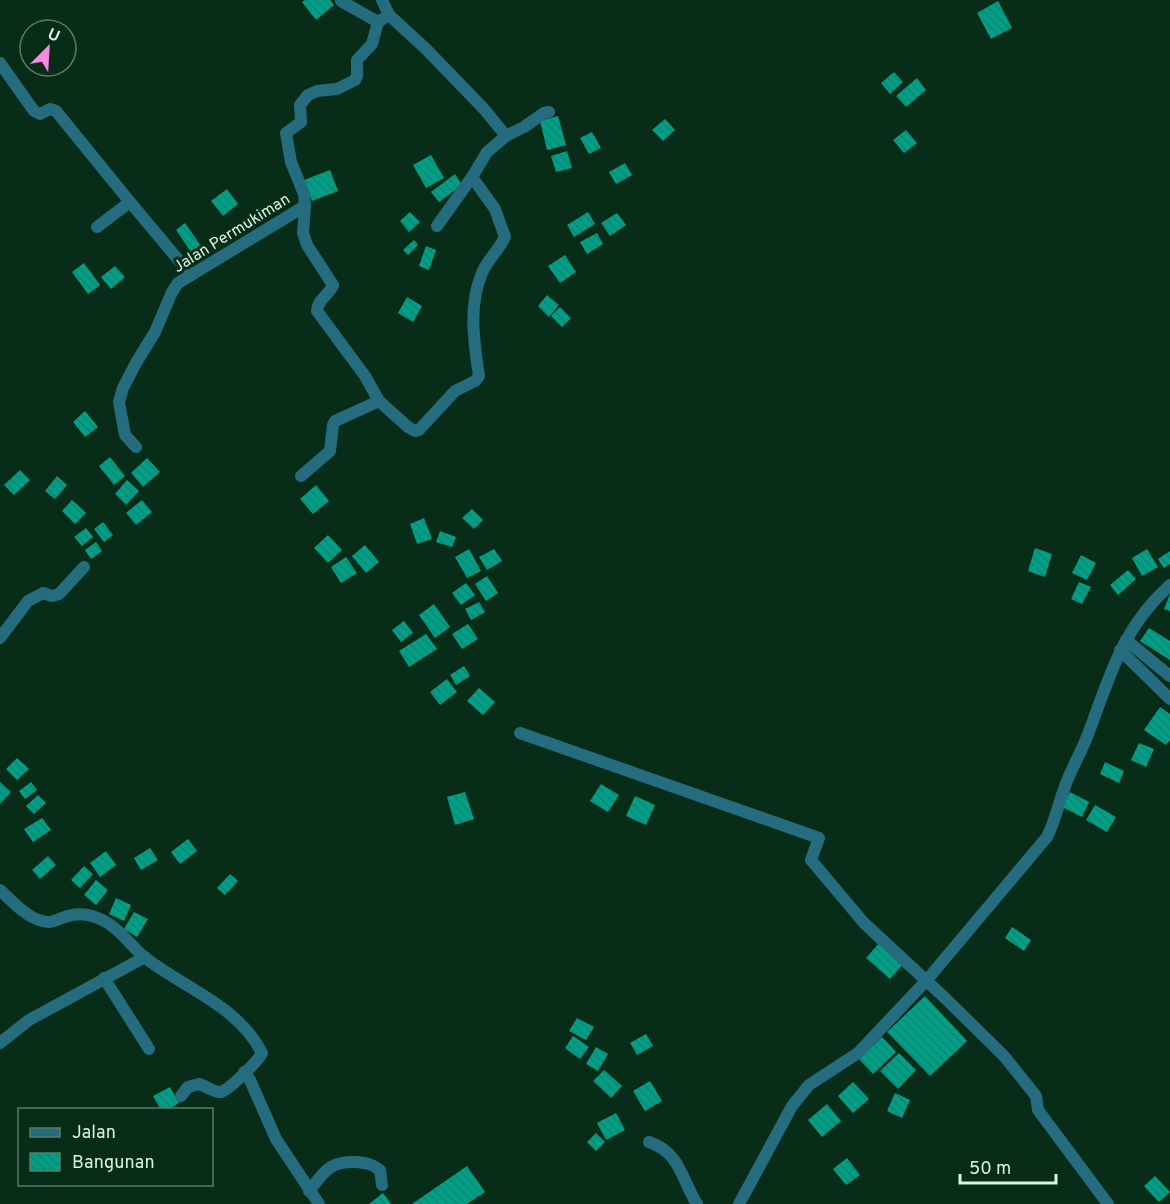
<svg xmlns="http://www.w3.org/2000/svg" width="1170" height="1204" font-family="Overpass,sans-serif">
<style>
.building{fill:url(#building-back-hatch)}
.lines{fill:none;stroke-linecap:round;stroke-linejoin:round}
.minor{stroke:#256d7e;stroke-width:12}
.labels{text-anchor:middle;stroke-width:6;stroke-linejoin:round;paint-order:stroke}
.street-label{font-size:16px;fill:#d9f2e1;stroke:#072d19}
</style>
<defs>
<pattern id="building-back-hatch" width="6" height="6" patternUnits="userSpaceOnUse" patternTransform="scale(1.5)"><rect width="6" height="6" fill="#019f86"/><path d="M-1 5l2 2M0 0l6 6M5-1l2 2" fill="none" stroke="#148572"/></pattern>
</defs>
<rect width="100%" height="100%" fill="#072d19"/>
<!-- building -->
<g class="building">
<polygon points="305,0 330,0 334,5 316,20 302,2"/>
<polygon points="998,1 1012,28 991,39 977,13"/>
<polygon points="894,72 903,82 890,94 881,83"/>
<polygon points="917,78 926,90 906,107 896,96"/>
<polygon points="558,116 566,145 547,150 540,121"/>
<polygon points="665,119 675,130 663,141 652,130"/>
<polygon points="906,130 917,143 904,153 893,140"/>
<polygon points="592,132 601,148 589,154 580,138"/>
<polygon points="567,151 572,168 556,172 551,156"/>
<polygon points="431,155 444,178 426,188 413,165"/>
<polygon points="625,163 632,175 616,184 609,172"/>
<polygon points="330,170 338,191 312,201 304,180"/>
<polygon points="455,174 462,185 439,202 431,192"/>
<polygon points="227,189 238,204 223,216 211,201"/>
<polygon points="410,212 420,222 409,232 400,221"/>
<polygon points="588,212 595,224 574,237 567,225"/>
<polygon points="617,213 626,225 610,236 601,223"/>
<polygon points="185,223 201,246 191,252 176,230"/>
<polygon points="597,233 603,244 587,254 580,242"/>
<polygon points="414,240 418,245 408,255 403,250"/>
<polygon points="426,246 436,250 429,270 419,266"/>
<polygon points="565,255 576,272 560,283 548,266"/>
<polygon points="84,263 100,285 88,294 72,272"/>
<polygon points="115,266 125,277 111,289 101,277"/>
<polygon points="547,295 559,305 549,317 538,306"/>
<polygon points="407,297 422,306 413,322 398,313"/>
<polygon points="560,307 571,318 562,327 551,316"/>
<polygon points="85,411 98,427 85,437 73,422"/>
<polygon points="110,457 125,476 114,485 99,466"/>
<polygon points="147,458 160,472 143,487 131,473"/>
<polygon points="20,470 30,480 14,495 4,485"/>
<polygon points="57,476 67,485 55,499 45,491"/>
<polygon points="127,480 139,491 126,505 115,494"/>
<polygon points="316,485 329,501 313,514 300,499"/>
<polygon points="72,500 86,513 75,524 62,511"/>
<polygon points="142,500 152,512 136,525 126,513"/>
<polygon points="472,509 483,520 474,529 462,518"/>
<polygon points="424,518 432,539 417,544 410,524"/>
<polygon points="103,522 113,535 104,542 94,529"/>
<polygon points="86,528 93,537 82,546 74,537"/>
<polygon points="440,531 456,537 452,547 436,542"/>
<polygon points="328,535 342,550 328,563 314,548"/>
<polygon points="96,542 102,551 91,559 85,550"/>
<polygon points="365,545 379,562 366,573 352,556"/>
<polygon points="1035,548 1052,554 1045,577 1028,571"/>
<polygon points="469,549 481,571 467,578 455,557"/>
<polygon points="494,549 502,561 487,570 479,557"/>
<polygon points="1147,549 1158,567 1142,576 1132,558"/>
<polygon points="1170,551 1170,564 1164,568 1158,559"/>
<polygon points="1081,555 1096,563 1087,580 1072,573"/>
<polygon points="346,557 357,573 341,583 331,567"/>
<polygon points="1128,570 1136,579 1118,595 1110,585"/>
<polygon points="487,576 498,593 486,601 475,584"/>
<polygon points="1079,582 1091,587 1082,604 1071,599"/>
<polygon points="466,583 475,595 461,605 452,593"/>
<polygon points="1170,594 1170,611 1164,609"/>
<polygon points="479,602 485,612 471,620 465,609"/>
<polygon points="434,604 450,627 435,638 419,615"/>
<polygon points="404,621 413,633 401,642 392,630"/>
<polygon points="468,624 478,639 462,649 452,634"/>
<polygon points="1149,628 1170,641 1170,660 1140,641"/>
<polygon points="426,634 437,649 409,667 399,651"/>
<polygon points="464,666 470,676 456,685 450,675"/>
<polygon points="447,679 457,692 440,705 430,692"/>
<polygon points="479,688 495,702 483,715 467,701"/>
<polygon points="1160,707 1170,714 1170,740 1166,745 1144,730"/>
<polygon points="1139,743 1154,749 1146,767 1131,760"/>
<polygon points="17,758 29,769 17,780 6,769"/>
<polygon points="1105,762 1124,771 1119,783 1100,774"/>
<polygon points="0,782 11,792 0,804"/>
<polygon points="31,782 37,790 25,799 19,791"/>
<polygon points="601,784 619,795 608,812 590,801"/>
<polygon points="465,792 474,819 455,825 447,797"/>
<polygon points="1070,792 1089,802 1082,817 1062,807"/>
<polygon points="38,795 46,803 34,814 26,806"/>
<polygon points="635,796 655,805 646,825 626,816"/>
<polygon points="1095,805 1116,817 1107,832 1086,820"/>
<polygon points="42,818 51,830 33,842 24,829"/>
<polygon points="188,839 197,851 180,864 171,852"/>
<polygon points="150,848 158,860 141,870 134,858"/>
<polygon points="106,851 116,865 100,877 90,863"/>
<polygon points="48,856 56,865 40,879 32,870"/>
<polygon points="84,866 93,874 80,888 71,880"/>
<polygon points="230,874 238,881 225,895 217,888"/>
<polygon points="96,880 108,890 96,905 84,895"/>
<polygon points="116,898 131,905 124,921 109,914"/>
<polygon points="134,912 148,919 137,937 124,929"/>
<polygon points="1012,927 1031,940 1024,951 1005,938"/>
<polygon points="880,942 904,963 890,979 866,958"/>
<polygon points="925,996 967,1041 930,1076 887,1032"/>
<polygon points="577,1018 594,1027 586,1040 569,1031"/>
<polygon points="646,1034 653,1046 637,1055 630,1043"/>
<polygon points="573,1036 589,1047 580,1059 565,1048"/>
<polygon points="882,1037 896,1052 873,1074 859,1059"/>
<polygon points="596,1047 608,1054 598,1071 586,1064"/>
<polygon points="899,1053 916,1070 898,1089 880,1071"/>
<polygon points="604,1070 622,1086 611,1098 593,1081"/>
<polygon points="650,1081 662,1101 645,1111 633,1091"/>
<polygon points="853,1082 869,1099 853,1113 838,1096"/>
<polygon points="170,1087 179,1103 167,1110 161,1110 153,1096"/>
<polygon points="895,1093 910,1100 902,1118 887,1111"/>
<polygon points="827,1104 841,1121 822,1137 808,1120"/>
<polygon points="616,1113 625,1130 606,1140 597,1123"/>
<polygon points="596,1133 605,1142 596,1151 587,1142"/>
<polygon points="847,1158 860,1175 846,1185 833,1169"/>
<polygon points="467,1166 485,1192 467,1204 412,1204"/>
<polygon points="1155,1176 1170,1192 1159,1202 1144,1186"/>
<polygon points="383,1193 391,1204 369,1204"/>
</g>
<g class="lines">
<!-- minor -->
<g class="minor">
<polyline points="341,1 378,22 389,15 382,0"/>
<polyline points="389,15 426,49 484,109 506,136"/>
<polyline points="0,63 34,111 40,114 50,109 56,111 130,202 97,227"/>
<polyline points="130,202 191,275"/>
<polyline points="437,226 472,177"/>
<path d="M 379,401 L 408,427 L 415,431 L 419,430 L 455,391 L 475,381 L 479,376 C 474,342 468,306 482,273 C 487,260 499,250 505,237 L 495,209 L 472,177 L 487,152 L 506,136 L 524,127 L 544,113 L 549,112"/>
<polyline points="136,447 125,435 119,402 123,388 136,363 155,332 172,292 178,283 305,206 304,194 291,162 286,133 301,122 300,105 308,95 317,91 337,89 355,80 357,76 357,60 372,44 378,22"/>
<path d="M 301,476 L 330,451 L 333,425 L 335,421 L 379,401 L 365,376 L 317,311 C 317,300 329,295 333,285 L 307,245 L 303,233 L 305,206"/>
<polyline points="0,638 28,601 43,593 52,596 59,594 84,567"/>
<polyline points="1126,640 1170,676"/>
<polyline points="1120,650 1170,699"/>
<polyline points="520,733 819,838 811,860 864,923 945,998 1004,1056 1036,1096 1038,1110 1108,1204"/>
<path d="M 0,890 C 13,902 30,922 49,922 C 53,922 58,919 62,918 C 75,913 85,913 98,918 C 118,926 128,943 143,956 C 183,988 238,1005 262,1053 C 258,1061 230,1089 221,1092 C 215,1093 204,1085 199,1084 L 188,1087 L 181,1096"/>
<polyline points="104,978 149,1049"/>
<polyline points="0,1043 29,1020 145,957"/>
<polyline points="244,1072 250,1080 276,1139 319,1204"/>
<path d="M 649,1142 C 681,1153 681,1179 697,1204"/>
<path d="M 309,1191 C 325,1171 329,1161 357,1162 C 366,1163 373,1164 380,1170 L 382,1185"/>
<path d="M 739,1204 L 792,1106 L 809,1085 L 858,1053 L 926,981 L 1047,837 C 1055,822 1058,805 1064,789 C 1071,768 1083,750 1090,729 C 1111,673 1123,627 1170,585"/>
</g>
</g>
<g class="labels">
<!-- street labels -->
<g class="street-label">
<text transform="translate(231 232) rotate(-32)" y="6">Jalan Permukiman</text>
</g>
</g>
<!-- legend -->
<rect x="18" y="1108" width="195" height="78" fill="#072d19" stroke="#5b7c69" stroke-width="1.5"/>
<rect x="30" y="1128" width="30" height="9" fill="#256d7e" stroke="#5b7c69" stroke-width="1.5"/>
<text x="72" y="1138" font-size="18" fill="#d9f2e1">Jalan</text>
<rect x="30" y="1153" width="30" height="18" fill="url(#building-back-hatch)" stroke="#5b7c69" stroke-width="1.5"/>
<text x="72" y="1168" font-size="18" fill="#d9f2e1">Bangunan</text>
<!-- north arrow -->
<g transform="translate(48 48) rotate(24)"><circle r="28" fill="#072d19" stroke="#5b7c69" stroke-width="1.5"/>
<path d="M0-4.5L10 22L0 15L-10 22Z" fill="#fd86e3"/>
<text y="-9" font-size="16" font-weight="bold" text-anchor="middle" fill="#d9f2e1">U</text>
</g>
<!-- scale -->
<path d="M960 1174v9h96v-9" fill="none" stroke="#d9f2e1" stroke-width="3"/>
<text x="969" y="1174" font-size="18" fill="#d9f2e1" stroke="#072d19" stroke-width="4.5" paint-order="stroke">50 m</text>
</svg>
